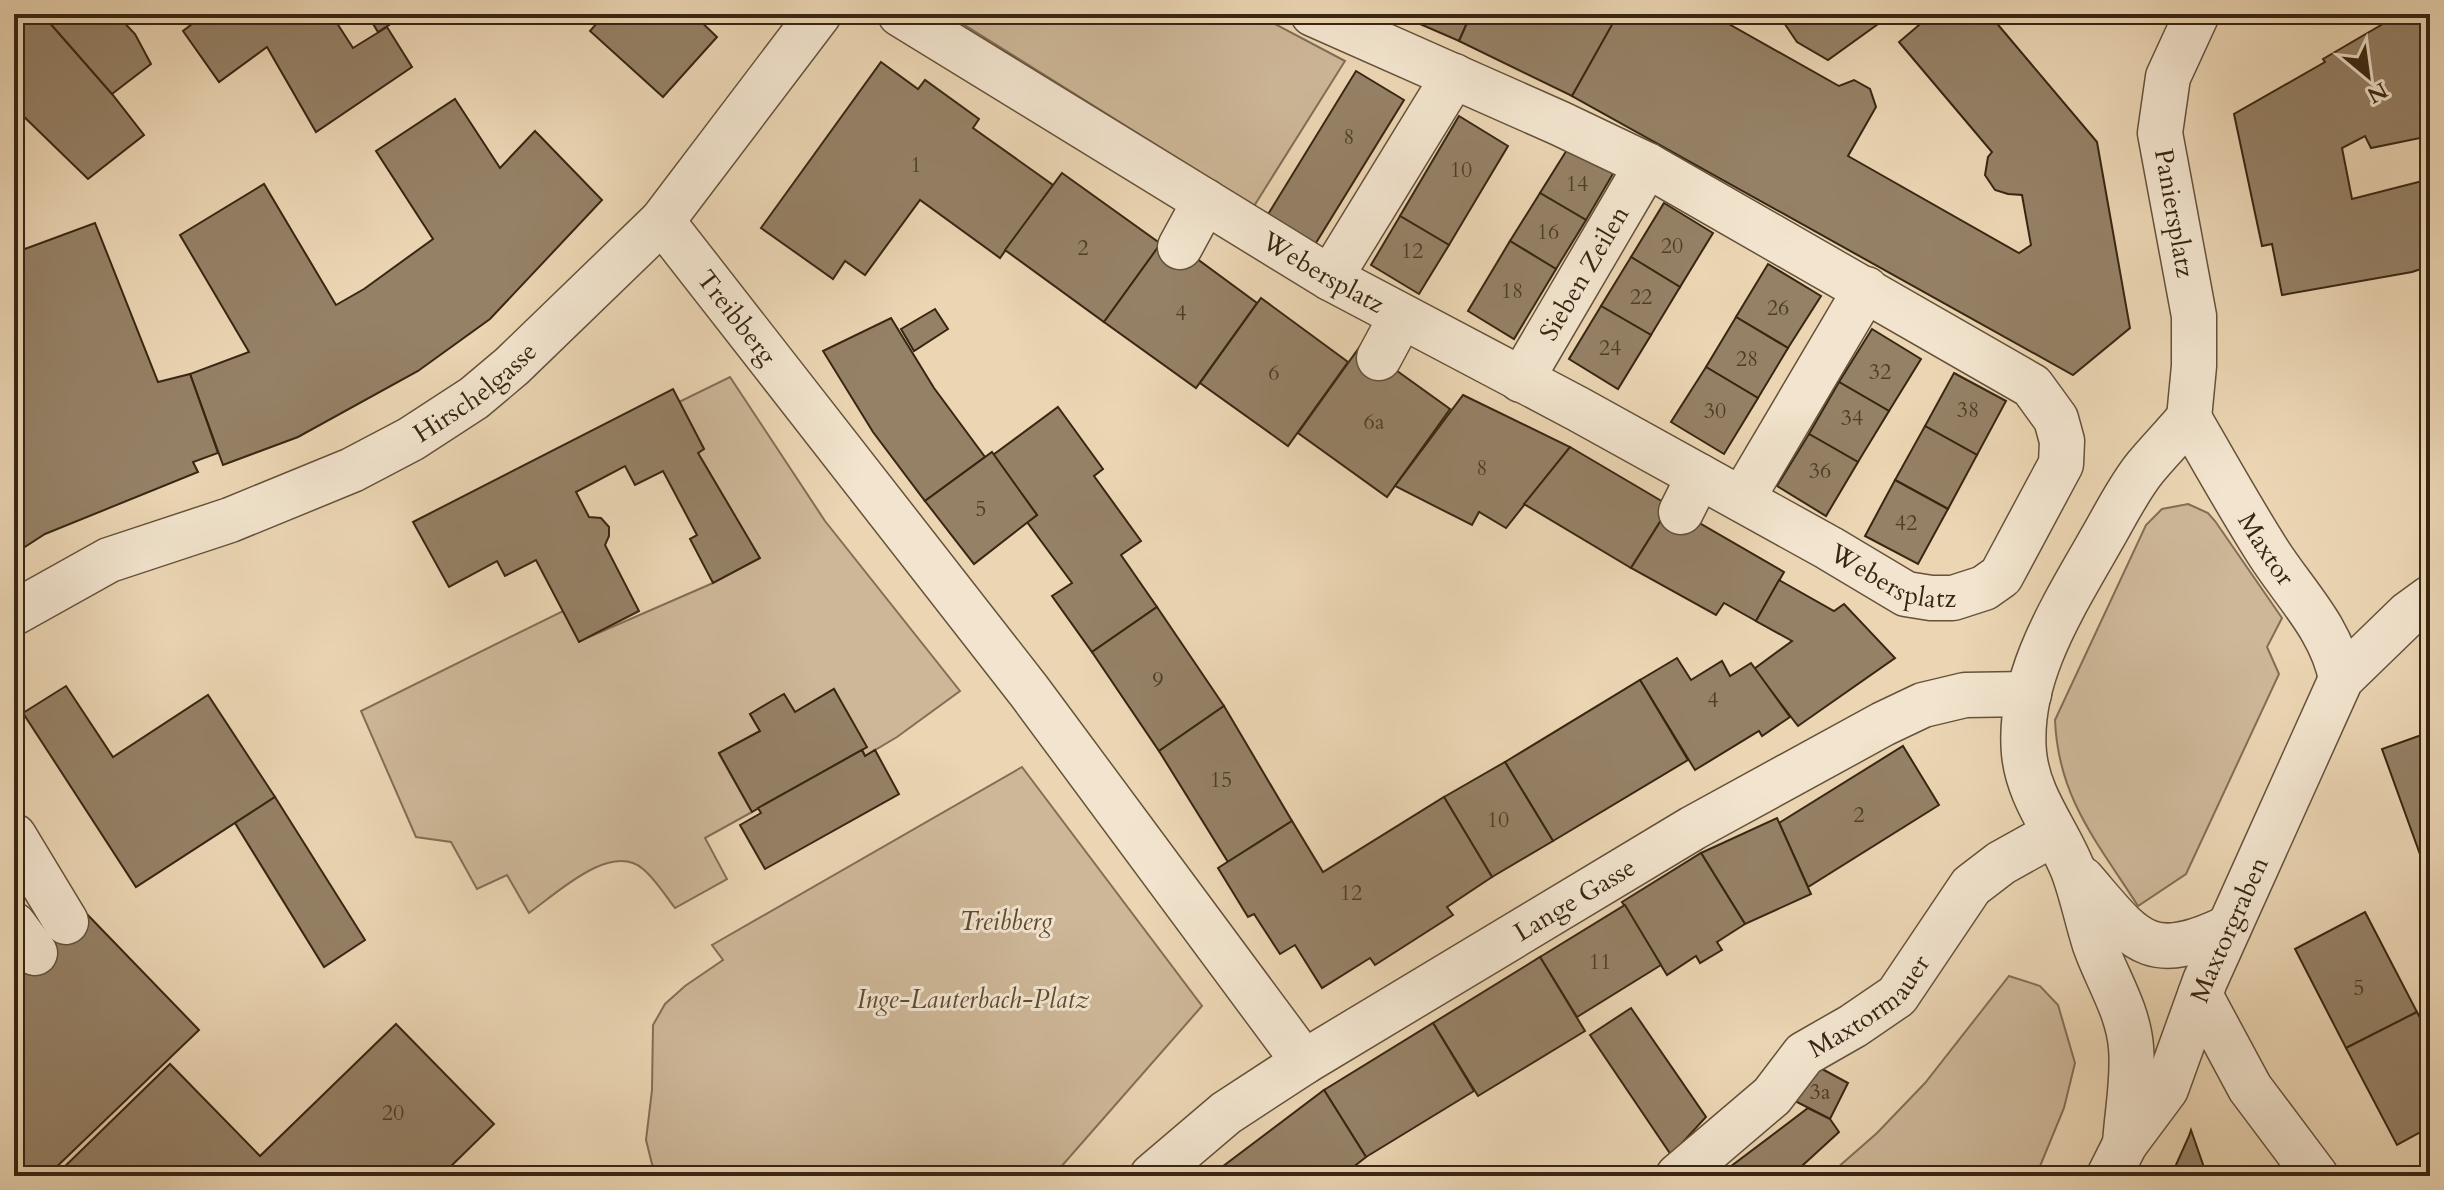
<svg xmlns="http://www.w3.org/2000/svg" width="2444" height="1190" font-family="Cardo,serif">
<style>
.green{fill:#cdb798;stroke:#826e55;stroke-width:2}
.building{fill:#958166;stroke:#382612;stroke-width:2}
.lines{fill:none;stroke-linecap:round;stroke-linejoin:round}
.minor-casing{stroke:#65523a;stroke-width:47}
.minor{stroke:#f2e4ce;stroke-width:44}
.labels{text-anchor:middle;stroke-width:6;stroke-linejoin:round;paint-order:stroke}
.number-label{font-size:22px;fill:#4f3d27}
.street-label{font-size:26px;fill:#382612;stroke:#f2e4ce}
.park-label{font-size:26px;font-style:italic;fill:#5d4a34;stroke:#f2e4ce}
</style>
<rect width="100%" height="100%" fill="#ebd5b3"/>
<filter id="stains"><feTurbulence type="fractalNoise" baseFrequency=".0025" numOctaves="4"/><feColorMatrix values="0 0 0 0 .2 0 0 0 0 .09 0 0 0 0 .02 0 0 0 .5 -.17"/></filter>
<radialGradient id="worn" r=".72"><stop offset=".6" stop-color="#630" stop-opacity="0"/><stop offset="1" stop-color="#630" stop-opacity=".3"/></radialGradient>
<!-- green -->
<g class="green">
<polygon points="947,14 1256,14 1345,61 1254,206"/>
<path d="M 730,377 L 825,521 L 960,691 L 897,737 L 865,756 L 834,689 L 795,712 L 784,694 L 750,714 L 760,731 L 719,754 L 752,812 L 705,838 L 727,879 L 675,908 C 665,895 655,879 643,869 C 611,841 556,894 529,913 L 507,875 L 477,889 L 451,842 L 416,837 L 361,711 L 563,611 L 580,641 L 713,583 L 759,558 L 698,453 L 704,449 L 679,402 Z"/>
<path d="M 2188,504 L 2208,513 L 2215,521 L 2282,618 L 2267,647 L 2279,674 L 2186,874 L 2138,906 C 2098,843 2058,798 2055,720 L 2146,525 L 2162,509 Z"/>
<polygon points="1022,767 1202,1006 1053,1176 661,1176 652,1164 646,1140 652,1090 653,1025 665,1004 685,986 723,960 712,945"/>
<polygon points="2009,976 2040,986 2058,1005 2075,1063 2064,1108 2036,1176 1828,1176 1877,1133 1925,1083"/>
</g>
<!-- building -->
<g class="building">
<polygon points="14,14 42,14 112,94 144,135 88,179 14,107"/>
<polygon points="42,14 116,14 135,34 151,64 112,94"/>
<polygon points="205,14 331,14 353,48 387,27 412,67 316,132 267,47 219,82 183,31"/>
<polygon points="367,14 406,14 378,32"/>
<polygon points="605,14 693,14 717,37 663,97 590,31"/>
<polygon points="1397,14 1471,14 1459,41"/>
<polygon points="1471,14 1615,14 1618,15 1572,96 1459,41"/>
<polygon points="1618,14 1711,14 1839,86 1854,80 1870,89 1876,107 1848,156 2019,253 2031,245 2022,195 2008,194 1995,190 1985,175 1988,157 1992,152 1899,42 1932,14 1989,14 2097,142 2130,328 2073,375 1572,96"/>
<polygon points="1778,14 1892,14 1828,60 1797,42"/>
<polygon points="2400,14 2430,14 2430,136 2371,148 2365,136 2342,148 2352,199 2430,179 2430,266 2412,272 2282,295 2272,244 2262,246 2234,114 2325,62 2323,59"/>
<polygon points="881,62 918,89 925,80 979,119 973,128 1053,185 1000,258 920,200 865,275 845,261 833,279 761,228"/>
<polygon points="1356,71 1404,100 1314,246 1267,216"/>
<polygon points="455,99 500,168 535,131 602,200 490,319 418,371 298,437 223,465 190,374 249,352 180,235 264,184 336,305 364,289 433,239 376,151"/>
<polygon points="1459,116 1508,146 1449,245 1400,216"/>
<polygon points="1570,145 1614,172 1586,220 1540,193"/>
<polygon points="1062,173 1161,244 1104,322 1005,250"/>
<polygon points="1540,193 1586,220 1556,269 1510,241"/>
<polygon points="1664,203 1713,233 1680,287 1631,257"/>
<polygon points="1400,216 1449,245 1419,294 1371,265"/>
<polygon points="95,223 158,382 190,374 218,453 193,462 198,472 45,534 14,554 14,313 23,310 14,297 14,253"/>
<polygon points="1166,236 1257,303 1196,388 1104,322"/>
<polygon points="1510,241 1556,269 1514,339 1468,311"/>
<polygon points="1631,257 1680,287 1651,335 1601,306"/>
<polygon points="1768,264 1821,296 1788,348 1736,317"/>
<polygon points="1261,298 1348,362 1288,446 1200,383"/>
<polygon points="1601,306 1651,335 1618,389 1569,359"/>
<polygon points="935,309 948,329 914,351 901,329"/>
<polygon points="1736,317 1788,348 1758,398 1706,367"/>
<polygon points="891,318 934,388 985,457 925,501 873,432 823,351"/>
<polygon points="1872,329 1921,359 1889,411 1839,382"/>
<polygon points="1361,345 1450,409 1387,497 1298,433"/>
<polygon points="1706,367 1758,398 1724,454 1671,422"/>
<polygon points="1954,373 2006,401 1977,455 1925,426"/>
<polygon points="1839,382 1889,411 1858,462 1809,434"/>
<polygon points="673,389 704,449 698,453 760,558 713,583 690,539 697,535 663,471 635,485 625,466 576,492 589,517 601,518 609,527 609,536 605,545 639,611 579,642 536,560 505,576 497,561 449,587 413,522"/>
<polygon points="1463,395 1570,447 1506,528 1479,512 1472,525 1395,486"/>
<polygon points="1058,407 1103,469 1094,476 1141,541 1121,555 1157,607 1092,652 1052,596 1072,583 1027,522 1037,515 993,455"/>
<polygon points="1925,426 1977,455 1948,509 1895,480"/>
<polygon points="1809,434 1858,462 1826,516 1777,486"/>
<polygon points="1570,447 1670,506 1631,568 1524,504"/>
<polygon points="992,452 1037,515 974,564 925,501"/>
<polygon points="1895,480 1948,509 1918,564 1865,536"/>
<polygon points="1670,506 1784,572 1756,621 1724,603 1716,615 1631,568"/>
<polygon points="1779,580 1834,611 1844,604 1895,658 1798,726 1754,669 1792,641 1756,621"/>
<polygon points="1157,607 1224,706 1159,751 1092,652"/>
<polygon points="1677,658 1691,680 1722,661 1730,676 1751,663 1790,717 1762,736 1759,731 1695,770 1640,680"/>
<polygon points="1640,680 1688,760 1553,841 1505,762"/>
<polygon points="66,686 113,757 208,695 275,797 136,887 23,713"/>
<polygon points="834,689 867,747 752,812 719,753 760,731 750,714 770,702 784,694 795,712"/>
<polygon points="1224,706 1292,821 1228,862 1159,751"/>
<polygon points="2430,732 2430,882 2382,749"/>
<polygon points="1903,746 1939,805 1808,887 1779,823"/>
<polygon points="862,750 865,756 875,750 899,794 765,869 740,825 761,813 758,808"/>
<polygon points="1505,762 1553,841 1492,877 1444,797"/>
<polygon points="275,797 365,940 324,967 235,823"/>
<polygon points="1444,797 1492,877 1447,907 1453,915 1375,965 1370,958 1322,988 1295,945 1280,954 1254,914 1248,917 1218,868 1292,821 1323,872"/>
<polygon points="1777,818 1811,894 1745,924 1701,853"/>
<polygon points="1701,853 1745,924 1717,942 1722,950 1700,963 1696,956 1667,975 1622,902"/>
<polygon points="1625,905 1661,965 1577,1017 1540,957"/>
<polygon points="81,908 199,1030 47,1176 14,1176 14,973"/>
<polygon points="2365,912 2417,1012 2346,1048 2295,949"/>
<polygon points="1540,957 1585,1031 1478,1096 1433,1023"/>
<polygon points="1631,1008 1706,1117 1671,1155 1590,1035"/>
<polygon points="2417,1012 2430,1037 2430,1127 2397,1145 2346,1048"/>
<polygon points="1433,1023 1474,1091 1366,1157 1324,1090"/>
<polygon points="396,1024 494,1124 441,1176 55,1176 170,1064 260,1156"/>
<polygon points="1811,1063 1848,1083 1830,1119 1793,1100"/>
<polygon points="1324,1090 1366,1157 1342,1176 1210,1176"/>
<polygon points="1808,1108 1830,1119 1839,1132 1791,1176 1718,1176"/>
<polygon points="2191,1130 2207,1176 2171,1176 2189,1136"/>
</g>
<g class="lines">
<!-- minor casing -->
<g class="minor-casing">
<g id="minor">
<path id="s1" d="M 900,14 L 1330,278 L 1578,409 L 1829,548 L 1906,594 L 1931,598 L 1953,598 L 1984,588 L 2001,576 L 2061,464 L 2062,441 L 2056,419 L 2032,386 L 1647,165 L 1559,123 L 1313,14"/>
<path id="s2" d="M 662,221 L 1029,691 L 1304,1062"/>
<polyline points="1180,247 1205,201"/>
<polyline points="1330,278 1454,76"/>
<polyline points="1379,358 1401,317"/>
<path id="s3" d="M 1521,380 L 1647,165"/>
<polyline points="2189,418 2194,366 2194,316 2160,133 2168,77 2197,14"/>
<path id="s4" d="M 2189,418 C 2215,463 2240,508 2268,552 C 2294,593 2332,629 2341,679"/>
<polyline points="1742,499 1866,289"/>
<polyline points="1681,512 1699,476"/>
<path id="s5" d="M 14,613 L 109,560 L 230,520 L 352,470 L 411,439 L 474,398 L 512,366 L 662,221 L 819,14"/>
<polyline points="14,836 66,922"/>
<path d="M 2082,879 C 2134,939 2147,967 2229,927"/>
<polyline points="14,925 35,953"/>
<polyline points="2200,995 2250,1088 2316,1176"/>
<path d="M 2125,1144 C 2127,1112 2134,1079 2131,1047 C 2128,1010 2107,979 2095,945 C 2087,920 2082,894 2073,870 C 2057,830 2028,797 2024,753 C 2017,676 2065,604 2101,540 C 2115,516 2128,489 2145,468 C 2159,451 2175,435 2189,418"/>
<path id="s6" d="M 1152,1176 L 1226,1113 L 1304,1062 L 1693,828 L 1883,724 L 1923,705 L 1965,695 L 2029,694"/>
<path id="s7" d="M 1678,1176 L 1772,1096 L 1804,1054 L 1853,1026 L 1897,996 L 1971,886 L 2001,863 L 2053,834"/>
<path id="s8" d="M 2109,1176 L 2125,1144 L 2166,1089 L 2205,981 L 2341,679 L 2408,614 L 2430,598"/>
</g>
</g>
<!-- minor -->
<use href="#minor" class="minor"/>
</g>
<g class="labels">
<!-- number labels -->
<g class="number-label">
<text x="1349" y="144">8</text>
<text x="916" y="172">1</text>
<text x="1461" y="177">10</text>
<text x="1577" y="191">14</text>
<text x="1548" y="239">16</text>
<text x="1672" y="253">20</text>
<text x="1083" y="255">2</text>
<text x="1412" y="258">12</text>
<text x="1512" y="298">18</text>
<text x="1641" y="304">22</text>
<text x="1778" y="315">26</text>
<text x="1181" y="320">4</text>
<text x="1610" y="355">24</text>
<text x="1747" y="366">28</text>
<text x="1880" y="379">32</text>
<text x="1274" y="380">6</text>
<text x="1968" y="417">38</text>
<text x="1715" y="418">30</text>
<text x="1852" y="425">34</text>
<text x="1374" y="429">6a</text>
<text x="1482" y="475">8</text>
<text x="1820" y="478">36</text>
<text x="981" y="516">5</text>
<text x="1906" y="530">42</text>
<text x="1158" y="687">9</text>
<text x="1713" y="707">4</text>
<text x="1221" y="787">15</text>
<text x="1859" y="822">2</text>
<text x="1498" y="827">10</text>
<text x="1351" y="900">12</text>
<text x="1600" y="969">11</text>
<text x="2359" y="995">5</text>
<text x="1820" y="1099">3a</text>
<text x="393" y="1120">20</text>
</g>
<!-- street labels -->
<g class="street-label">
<text transform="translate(2175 213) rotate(80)" y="9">Paniersplatz</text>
<text dy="9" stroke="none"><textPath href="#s1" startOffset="496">Webersplatz</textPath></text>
<text dy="9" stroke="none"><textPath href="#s3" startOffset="124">Sieben Zeilen</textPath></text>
<text dy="9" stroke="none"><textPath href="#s2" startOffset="122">Treibberg</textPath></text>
<text dy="9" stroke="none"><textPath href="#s5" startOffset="514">Hirschelgasse</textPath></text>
<text dy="9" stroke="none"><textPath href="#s4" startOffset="152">Maxtor</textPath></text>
<text dy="9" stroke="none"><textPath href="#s1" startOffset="1144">Webersplatz</textPath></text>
<text dy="9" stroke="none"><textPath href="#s6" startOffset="506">Lange Gasse</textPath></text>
<text dy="9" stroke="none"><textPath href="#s8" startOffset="276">Maxtorgraben</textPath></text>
<text dy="9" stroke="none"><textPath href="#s7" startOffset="258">Maxtormauer</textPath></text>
</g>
<!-- park labels -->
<g class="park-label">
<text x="1006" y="930">Treibberg</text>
<text x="973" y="1008">Inge-Lauterbach-Platz</text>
</g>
</g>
<!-- margin -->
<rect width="2444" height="1190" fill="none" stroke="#ebd5b3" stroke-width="48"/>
<rect x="16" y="16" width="2412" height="1158" fill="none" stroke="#382612" stroke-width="4"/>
<rect x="24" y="24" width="2396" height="1142" fill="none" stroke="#382612" stroke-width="2"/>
<!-- north arrow -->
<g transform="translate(2368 76) rotate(151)" stroke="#f2e4ce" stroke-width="6" paint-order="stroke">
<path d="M0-6L14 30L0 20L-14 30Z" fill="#382612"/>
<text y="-12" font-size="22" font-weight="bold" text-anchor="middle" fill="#382612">N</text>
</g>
<rect width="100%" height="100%" filter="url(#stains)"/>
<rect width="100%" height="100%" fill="url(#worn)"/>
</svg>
